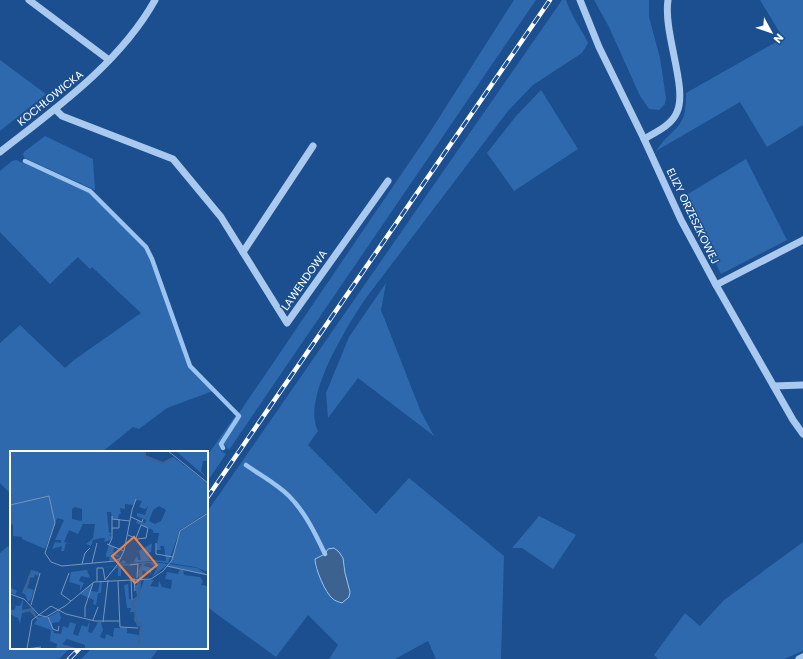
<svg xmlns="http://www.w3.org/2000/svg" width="803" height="659" font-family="Poppins,sans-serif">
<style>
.green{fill:#2e69ad;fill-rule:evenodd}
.water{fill:#3c6290;stroke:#9cc4f0}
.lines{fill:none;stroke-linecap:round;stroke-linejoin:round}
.stream{stroke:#9cc4f0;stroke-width:4.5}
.minor{stroke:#a9c9ee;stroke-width:7}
.rail-casing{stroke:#fff;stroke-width:4.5}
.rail{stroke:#1b4f8f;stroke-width:3;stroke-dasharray:9;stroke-linecap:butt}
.labels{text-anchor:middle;stroke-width:3;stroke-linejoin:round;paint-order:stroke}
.street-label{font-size:11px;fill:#fff;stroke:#1b4f8f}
.inset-river{fill:none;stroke:#3c6290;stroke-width:2}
.inset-road{fill:none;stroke:#7695bc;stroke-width:1}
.view{fill:#ee8249;fill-opacity:0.15;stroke:#ee8249;stroke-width:2}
.inset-edge{fill:none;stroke:#fff;stroke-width:2}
</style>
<rect width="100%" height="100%" fill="#1b4f8f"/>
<!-- green -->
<g class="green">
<polygon points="514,0 536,0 229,450 223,443 241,417 239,413 430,132"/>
<path d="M 562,0 L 566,0 C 571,16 581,28 588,43 L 582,53 L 533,85 L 508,111 L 366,298 C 347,326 301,399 318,431 L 308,445 L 376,514 L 409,478 L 504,556 L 501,659 L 436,659 L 428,641 L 395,659 L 329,659 L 338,645 L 308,615 L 276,657 L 207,607 L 207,512 ZM 328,549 L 345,566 L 346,579 L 327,592 L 315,566 L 315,559 L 325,554 Z"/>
<polygon points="594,0 649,0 649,17 660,58 666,98 665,104 659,110 649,109 640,96 609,27"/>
<path d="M 760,0 L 803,0 L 803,125 L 767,147 L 740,102 L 656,151 C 673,125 687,131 686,93 L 783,38 Z"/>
<polygon points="0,60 46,94 0,131"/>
<polygon points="541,90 578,149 514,191 487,153 516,116"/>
<polygon points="45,136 93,159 95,190 25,158 23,155 24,152"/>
<polygon points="746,159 787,240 721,274 683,197"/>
<polygon points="16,160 88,191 143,247 152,263 188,367 213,391 167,408 139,429 133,427 102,452 11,452 11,494 0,483 0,343 20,325 65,368 74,360 141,313 92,267 90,269 78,257 50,284 0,232 0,171 12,161"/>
<polygon points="386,283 381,310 421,412 434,436 358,378 328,418 326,393 349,337"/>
<polygon points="236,415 236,418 219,443 221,451 226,454 207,482 207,456"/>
<polygon points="539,516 576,535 553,569 522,548 512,548"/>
<polygon points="803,542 803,651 784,659 658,659 654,655 685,613 700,626 724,600"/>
<polygon points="8,546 11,549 11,648 70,648 59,659 0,659 0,553"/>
<polygon points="92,648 159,648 151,659 81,659"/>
</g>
<!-- water -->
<path class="water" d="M 334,548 L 339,552 L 343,558 L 345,573 L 350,592 L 349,597 L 342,603 C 339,602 335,601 333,599 C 325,593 315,568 315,559 L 325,554 L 328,549 Z"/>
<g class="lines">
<!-- stream -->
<g class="stream">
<polyline points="25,161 90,191 146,247 152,259 190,366 239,416 221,444 223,448"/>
<path d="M 246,465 C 260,475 277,484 289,496 C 305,512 315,533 325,554"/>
</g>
<!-- minor -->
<g class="minor">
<polyline points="29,0 109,60"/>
<polyline points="580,0 599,47 644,139 681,220 716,285 793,420 803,434"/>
<polyline points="55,109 62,116 173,159 221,217 287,323 388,181"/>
<path d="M 644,139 C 656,132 672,125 677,112 C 688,88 663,33 668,0"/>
<path d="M 0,152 C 55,109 120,63 155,0"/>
<polyline points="243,252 313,146"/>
<polyline points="716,285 803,240"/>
<polyline points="774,386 803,385"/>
<polyline points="799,659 803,657"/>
</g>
<!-- rail casing -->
<g class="rail-casing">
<g id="rail">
<polyline points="207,498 550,0"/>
<polyline points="69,659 80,648"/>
</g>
</g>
<!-- rail -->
<use href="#rail" class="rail"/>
</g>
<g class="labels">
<!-- street labels -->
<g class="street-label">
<text transform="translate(50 98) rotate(-39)" y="4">KOCHŁOWICKA</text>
<text transform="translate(693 216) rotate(64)" y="4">ELIZY ORZESZKOWEJ</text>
<text transform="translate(304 280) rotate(-55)" y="4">LAWENDOWA</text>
</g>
</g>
<!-- overview -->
<g transform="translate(10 451)">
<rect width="198" height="198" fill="#1b4f8f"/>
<path d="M 0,0 L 135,0 L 136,5 L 154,12 L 163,6 L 198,32 L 198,61 L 170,79 L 158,112 L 140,110 L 109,113 L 114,109 L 116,112 L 123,112 L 127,105 L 128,109 L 131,109 L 129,100 L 142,92 L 141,101 L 137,103 L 140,109 L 156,110 L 154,95 L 150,95 L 151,99 L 146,99 L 149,82 L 143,82 L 143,79 L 126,72 L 127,69 L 135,72 L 136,69 L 127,65 L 127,62 L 135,64 L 138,55 L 135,58 L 129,56 L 132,50 L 127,49 L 123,54 L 115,53 L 115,58 L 110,57 L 111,63 L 109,63 L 108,68 L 102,68 L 101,61 L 97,61 L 99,82 L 102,82 L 99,84 L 102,86 L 100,89 L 94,91 L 95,87 L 91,87 L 83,89 L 81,95 L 76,93 L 83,87 L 85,73 L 73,73 L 68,83 L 59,79 L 54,91 L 64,93 L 56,92 L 54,100 L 51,100 L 52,95 L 42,98 L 45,91 L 51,92 L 51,89 L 45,89 L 54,69 L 47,67 L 45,72 L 40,45 L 45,73 L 35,98 L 12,88 L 12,86 L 3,85 L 3,74 L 0,72 ZM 149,55 L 156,59 L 151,70 L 145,73 L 139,70 L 143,59 ZM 65,56 L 72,58 L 72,70 L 62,68 L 62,58 ZM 166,0 L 198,1 L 198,10 L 193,10 L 191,20 L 198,28 ZM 198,62 L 198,121 L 185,116 L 160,112 L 170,81 ZM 99,94 L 105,96 L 103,101 L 111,106 L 104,105 L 103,108 L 106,109 L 99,110 L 100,106 L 96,106 L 96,103 ZM 140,111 L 158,113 L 142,126 L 147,117 L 140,112 L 111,115 L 111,125 L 108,125 L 108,116 L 99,124 L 108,114 ZM 159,113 L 187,117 L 198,124 L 158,116 ZM 132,114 L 141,117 L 141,123 L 132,119 L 133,128 L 128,125 ZM 104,115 L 77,119 L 80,127 L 71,125 L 69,130 L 74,132 L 70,140 L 70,134 L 59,131 L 61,121 L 107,115 ZM 170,117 L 173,118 L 174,124 L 190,126 L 193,130 L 191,134 L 198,135 L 198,198 L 75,198 L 75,194 L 57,188 L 52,193 L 69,198 L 46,198 L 47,193 L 40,190 L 41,179 L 24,173 L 27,169 L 25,166 L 39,166 L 49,160 L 51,167 L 49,171 L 42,172 L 44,182 L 51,183 L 53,175 L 58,177 L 60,171 L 66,173 L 63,183 L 68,185 L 72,174 L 77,176 L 80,169 L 78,181 L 82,182 L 88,171 L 91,171 L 93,179 L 90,186 L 95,188 L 96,183 L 103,186 L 104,177 L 117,177 L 117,182 L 129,184 L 130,175 L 128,176 L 124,169 L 125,161 L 120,161 L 121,157 L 117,157 L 114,134 L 118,133 L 118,129 L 119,148 L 122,149 L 127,145 L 125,134 L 127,134 L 127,128 L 133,129 L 131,130 L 130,140 L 134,129 L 144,129 L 140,135 L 148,136 L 149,130 L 152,136 L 161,138 L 162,129 L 155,128 L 157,121 L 168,123 ZM 21,119 L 29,121 L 28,125 L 25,123 L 24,127 L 20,126 L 17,137 L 24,139 L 27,128 L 21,149 L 18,151 L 15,143 L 7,140 L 5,144 L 0,141 L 1,137 L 12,142 ZM 90,130 L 92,130 L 91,142 L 88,142 L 86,154 L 83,153 L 84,149 L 70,143 L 82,132 L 81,140 L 88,141 ZM 13,148 L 12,159 L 22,157 L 26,163 L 24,165 L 21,160 L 12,162 L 10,173 L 8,167 L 0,163 L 0,159 L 4,159 L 6,155 L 0,154 L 10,155 Z" fill="#2e69ad" fill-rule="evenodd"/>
<path class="inset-river" d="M 135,0 L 135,5 L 153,12 L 162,7M 130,127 L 129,120 L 134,112M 130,130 L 129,147 L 123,151 L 127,172 L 131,172M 15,141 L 22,119M 12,161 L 20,159 L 27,167M 129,193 L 131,174"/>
<path class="inset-road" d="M 158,0 L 198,32M 0,54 L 39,45 L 45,72 L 35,102 L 41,111 L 52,115 L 105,110 L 111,107M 121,66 L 132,71 L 133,68M 102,68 L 120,70M 102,77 L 109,77 L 109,68M 118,84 L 127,88 L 136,87 L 138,77 L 131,74 L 126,87M 146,92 L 146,103 L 163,106M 97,93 L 114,100M 99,94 L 102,87 L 102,65M 82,112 L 87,92M 72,113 L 75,102 L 80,97M 120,114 L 128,113 L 127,127M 157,115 L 198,124M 59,122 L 51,143 L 61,150M 121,127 L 122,149M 124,127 L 125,140M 95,129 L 107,114 L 114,100 L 122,59 L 126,48M 87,130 L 87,117 L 93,117 L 95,129M 108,130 L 110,176 L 128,177M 0,143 L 14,148 L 29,164 L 36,166 L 55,155 L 84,131 L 141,128 L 153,120 L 162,109 L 170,80 L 198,62M 21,154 L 30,122M 38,166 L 43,178 L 48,180 L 49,175M 75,166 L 75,156 L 83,132M 83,169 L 88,156M 93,171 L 98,129M 17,198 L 22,169 L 41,155 L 56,163 L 85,170 L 110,170M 17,198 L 31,196"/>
<path class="view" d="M 124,86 L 147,114 L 125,132 L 102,105 Z"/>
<rect width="198" height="198" class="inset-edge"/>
</g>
<!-- north arrow -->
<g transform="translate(771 32) rotate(130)" stroke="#1b4f8f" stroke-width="3" paint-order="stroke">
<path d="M0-3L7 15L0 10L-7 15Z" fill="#ffffff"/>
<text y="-6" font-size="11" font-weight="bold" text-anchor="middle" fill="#ffffff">N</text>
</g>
</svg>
